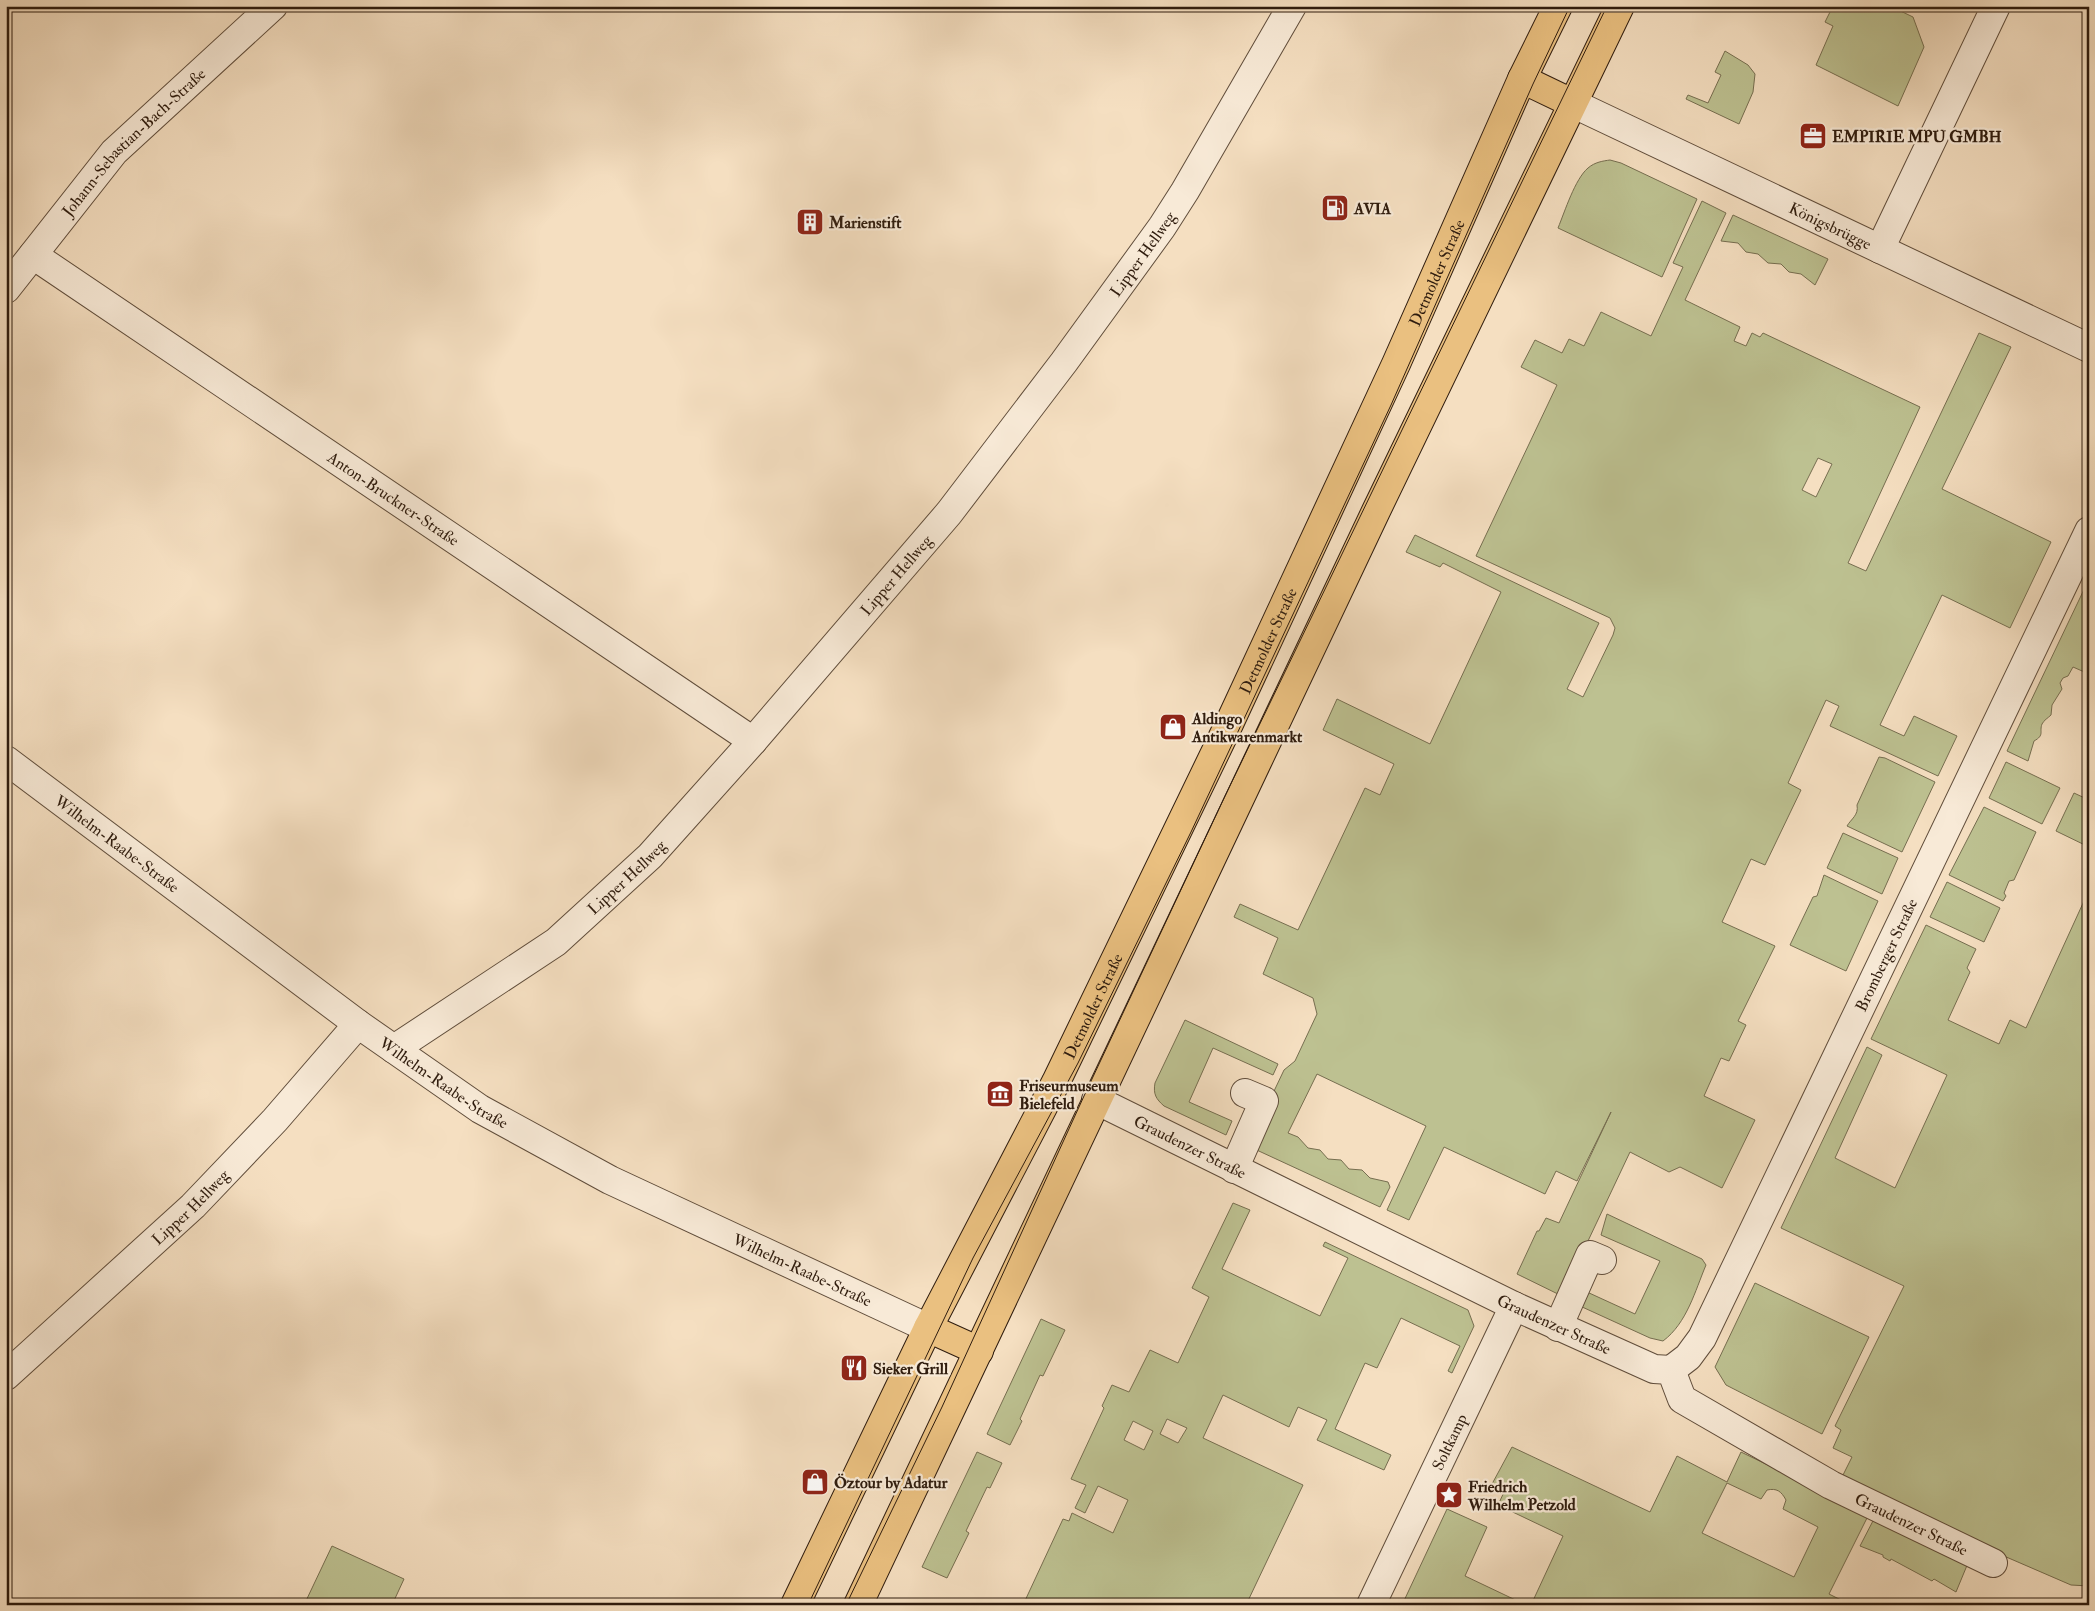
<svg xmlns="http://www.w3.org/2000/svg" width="2095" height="1611" font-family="'IM FELL Double Pica',serif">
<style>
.green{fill:#bdc191;stroke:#766e50;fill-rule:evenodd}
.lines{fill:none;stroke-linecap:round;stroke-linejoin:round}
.minor-casing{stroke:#604d3b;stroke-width:30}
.major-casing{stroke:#2f1c0e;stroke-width:30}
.minor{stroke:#f8ead7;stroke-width:28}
.major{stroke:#eac080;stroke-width:28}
.tram{stroke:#2f1c0e;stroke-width:1}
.labels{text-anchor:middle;stroke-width:4.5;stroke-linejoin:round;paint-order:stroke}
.poi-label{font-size:16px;font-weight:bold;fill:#2f1c0e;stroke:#f8ead7;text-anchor:start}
.street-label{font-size:16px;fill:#2f1c0e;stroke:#f8ead7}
</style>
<rect width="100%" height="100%" fill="#f5dfc1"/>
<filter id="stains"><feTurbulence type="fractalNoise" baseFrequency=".004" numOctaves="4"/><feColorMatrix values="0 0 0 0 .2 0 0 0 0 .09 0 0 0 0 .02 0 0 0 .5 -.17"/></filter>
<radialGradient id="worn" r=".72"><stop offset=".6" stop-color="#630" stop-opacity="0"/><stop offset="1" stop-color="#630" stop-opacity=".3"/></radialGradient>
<!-- green -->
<g class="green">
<polygon points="1833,6 1890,6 1913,17 1924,47 1898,106 1816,65 1833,26 1825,22"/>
<polygon points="1725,51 1748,65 1755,74 1753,92 1739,124 1686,99 1688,95 1708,103 1721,75 1715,72"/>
<path d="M 1610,160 L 1621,163 L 1697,199 L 1662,277 L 1558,228 C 1565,211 1575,179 1588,168 C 1595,162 1603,161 1610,160 Z"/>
<path d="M 1702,201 L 1726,213 L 1685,300 L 1740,327 L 1734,341 L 1746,346 L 1752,333 L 1760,337 L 1763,333 L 1920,407 L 1848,563 L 1866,571 L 1979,333 L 2011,347 L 1942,489 L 2051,542 L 2010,628 L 1942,595 L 1880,725 L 1904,736 L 1914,716 L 1957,736 L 1938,776 L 1830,726 L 1839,706 L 1826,700 L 1788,783 L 1801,790 L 1765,865 L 1751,859 L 1722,922 L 1775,946 L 1738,1021 L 1746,1025 L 1729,1061 L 1721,1058 L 1704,1096 L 1755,1120 L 1722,1188 L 1680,1167 L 1669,1172 L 1630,1152 L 1562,1296 L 1517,1274 L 1537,1231 L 1539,1231 L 1546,1218 L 1559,1223 L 1611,1112 L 1577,1181 L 1556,1171 L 1545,1194 L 1444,1147 L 1409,1220 L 1387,1210 L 1426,1126 L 1317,1074 L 1288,1133 L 1298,1137 L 1308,1148 L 1320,1150 L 1328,1159 L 1341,1160 L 1349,1169 L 1362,1170 L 1370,1178 L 1388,1182 L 1390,1187 L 1380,1207 L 1248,1146 L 1284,1070 L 1295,1061 L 1317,1014 L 1313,998 L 1263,974 L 1278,938 L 1234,917 L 1240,904 L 1298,930 L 1365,788 L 1380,795 L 1394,764 L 1323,730 L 1337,699 L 1430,744 L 1501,592 L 1443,563 L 1440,567 L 1406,552 L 1415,535 L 1599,623 L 1567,689 L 1583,697 L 1613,635 L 1615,628 L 1610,618 L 1476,556 L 1557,385 L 1521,367 L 1535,340 L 1562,353 L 1569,339 L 1584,346 L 1601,312 L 1651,336 L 1683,267 L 1673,263 ZM 1818,458 L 1832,464 L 1816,497 L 1802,490 Z"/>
<polygon points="1733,215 1828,259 1815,285 1801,274 1789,272 1781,264 1768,263 1758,254 1746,252 1738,243 1721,241"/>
<path d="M 2089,579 L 2089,674 L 2073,667 L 2068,676 L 2063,678 L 2060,683 L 2062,689 L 2052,705 L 2051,715 C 2048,718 2044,720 2042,724 C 2039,732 2045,735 2034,741 L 2028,761 L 2007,751 Z"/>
<path d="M 1879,757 L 1885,758 L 1935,782 L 1902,852 L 1847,826 C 1851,819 1859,815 1857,805 Z"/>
<polygon points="2006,762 2060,788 2042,824 1989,798"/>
<polygon points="2074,793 2089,800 2089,847 2056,831"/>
<polygon points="1984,807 2036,832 2014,880 2009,881 2004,893 2006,896 2003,901 1949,875"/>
<polygon points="1843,833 1898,858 1882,894 1827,868"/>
<polygon points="1824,875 1878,901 1846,971 1790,945 1813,897 1817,896"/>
<polygon points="1947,882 2000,908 1984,942 1930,917"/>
<polygon points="2089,890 2089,1586 2071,1585 1997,1553 1841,1479 1852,1457 1833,1448 1841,1430 1835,1426 1904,1286 1781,1228 1867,1047 1882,1055 1835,1158 1895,1188 1947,1075 1871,1039 1926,925 1976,949 1967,968 1970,972 1948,1020 1999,1044 2010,1020 2026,1028"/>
<path d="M 1185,1020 L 1278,1064 L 1273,1075 L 1213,1048 L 1189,1102 L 1232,1121 L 1226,1135 L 1164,1106 C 1156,1099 1153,1094 1155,1083 Z"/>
<path d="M 1233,1203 L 1250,1210 L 1222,1269 L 1320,1316 L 1348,1258 L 1323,1246 L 1325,1242 L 1468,1310 L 1474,1326 L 1452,1373 L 1448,1371 L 1460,1346 L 1401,1318 L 1377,1368 L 1365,1363 L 1335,1429 L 1391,1455 L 1384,1470 L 1317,1440 L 1327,1420 L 1298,1407 L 1289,1427 L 1223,1395 L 1203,1438 L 1303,1485 L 1246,1605 L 1023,1605 L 1063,1519 L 1069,1521 L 1072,1513 L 1113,1533 L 1128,1500 L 1098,1486 L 1085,1513 L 1075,1508 L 1086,1485 L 1071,1479 L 1104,1408 L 1102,1406 L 1112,1385 L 1129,1392 L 1150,1350 L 1178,1363 L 1209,1297 L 1192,1288 ZM 1167,1419 L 1187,1428 L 1178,1443 L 1160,1434 ZM 1133,1421 L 1153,1431 L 1144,1450 L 1124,1440 Z"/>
<path d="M 1607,1214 L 1702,1259 L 1706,1265 C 1695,1291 1687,1323 1663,1341 L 1650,1338 L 1580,1306 L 1587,1292 L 1635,1314 L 1660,1261 L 1601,1235 Z"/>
<polygon points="1755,1283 1869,1337 1822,1434 1726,1385 1715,1367"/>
<polygon points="1041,1319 1065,1330 1043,1376 1040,1375 1020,1419 1022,1421 1010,1445 987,1434"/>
<path d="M 1512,1447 L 1650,1512 L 1677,1456 L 1727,1482 L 1741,1452 L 1869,1514 L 1829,1594 L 1851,1605 L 1531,1605 L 1563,1536 L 1498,1505 L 1505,1490 L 1492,1484 ZM 1727,1483 L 1761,1499 L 1767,1490 C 1777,1488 1781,1491 1786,1500 L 1783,1509 L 1818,1527 L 1794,1577 L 1702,1533 Z"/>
<polygon points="977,1452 1002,1463 990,1488 987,1487 966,1531 969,1533 947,1578 922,1567"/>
<polygon points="1447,1509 1487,1527 1465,1576 1526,1605 1402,1605"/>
<polygon points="1875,1517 1968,1563 1956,1592 1934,1579 1932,1581 1891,1559 1890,1561 1883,1557 1883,1555 1860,1546"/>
<polygon points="332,1546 404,1579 392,1605 304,1605"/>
</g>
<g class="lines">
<!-- minor casing -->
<g class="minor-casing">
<g id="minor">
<path id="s1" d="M 1572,103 L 2089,348"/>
<polyline points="1880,249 1996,6"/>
<path id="s2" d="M 33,255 L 753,741"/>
<path id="s3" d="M 6,289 L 114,152 L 273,6"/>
<path id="s4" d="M 6,760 L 358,1024 L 480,1109 L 610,1180 L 928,1328"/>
<path id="s5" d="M 394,1049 L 556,942 L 650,856 L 753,741 L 949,513 L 1064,362 L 1162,227 L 1185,191 L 1292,6"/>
<path id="s6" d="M 1096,1100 L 1514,1306 L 1654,1369 L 1671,1370 L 1682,1399 L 1831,1485 L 1993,1563"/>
<polyline points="1234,1169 1264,1101 1245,1093"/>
<polyline points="1558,1327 1590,1255 1602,1260"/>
<path id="s7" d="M 1671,1370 L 1688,1357 L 1702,1338 L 2089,531"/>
<path id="s8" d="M 6,1376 L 193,1206 L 275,1120 L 358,1024"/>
<path id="s9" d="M 1371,1605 L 1514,1306"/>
</g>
</g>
<!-- major casing -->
<g class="major-casing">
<g id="major">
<polyline points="1522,79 1572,103"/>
<polyline points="928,1328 979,1351"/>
<path id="s10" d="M 795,1605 L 928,1328 L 1056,1082 L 1229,724 L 1396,364 L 1522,79 L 1558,6"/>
<polyline points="858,1605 1376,511 1620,6"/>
</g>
</g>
<!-- minor -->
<use href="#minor" class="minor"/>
<!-- major -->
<use href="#major" class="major"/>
<!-- tram -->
<g class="tram">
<polyline points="808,1605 973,1258 1078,1063 1191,832 1391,405 1533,84 1570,6"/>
<polyline points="846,1605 942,1407 1084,1096 1225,796 1607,6"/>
</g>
</g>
<!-- icons -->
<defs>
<g id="office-square" transform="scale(1.4375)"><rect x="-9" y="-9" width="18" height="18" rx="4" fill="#8f2418" stroke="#f8ead7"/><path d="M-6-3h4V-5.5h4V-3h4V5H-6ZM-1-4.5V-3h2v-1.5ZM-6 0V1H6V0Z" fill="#fff"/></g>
<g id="fuel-square" transform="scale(1.4375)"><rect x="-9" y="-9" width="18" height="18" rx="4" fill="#8f2418" stroke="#f8ead7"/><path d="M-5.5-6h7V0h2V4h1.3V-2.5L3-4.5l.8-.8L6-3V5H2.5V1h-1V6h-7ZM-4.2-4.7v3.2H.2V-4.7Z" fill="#fff"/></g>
<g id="building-square" transform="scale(1.4375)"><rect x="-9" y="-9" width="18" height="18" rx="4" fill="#8f2418" stroke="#f8ead7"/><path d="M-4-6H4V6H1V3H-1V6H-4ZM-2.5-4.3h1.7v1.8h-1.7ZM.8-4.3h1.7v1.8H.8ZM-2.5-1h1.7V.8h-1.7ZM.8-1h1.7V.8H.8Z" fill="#fff"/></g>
<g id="shop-square" transform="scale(1.4375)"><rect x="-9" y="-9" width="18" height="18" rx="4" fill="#8f2418" stroke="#f8ead7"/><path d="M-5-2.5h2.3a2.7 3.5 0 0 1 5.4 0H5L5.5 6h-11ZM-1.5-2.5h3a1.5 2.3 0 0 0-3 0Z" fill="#fff"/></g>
<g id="museum-square" transform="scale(1.4375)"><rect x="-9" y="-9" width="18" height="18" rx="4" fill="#8f2418" stroke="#f8ead7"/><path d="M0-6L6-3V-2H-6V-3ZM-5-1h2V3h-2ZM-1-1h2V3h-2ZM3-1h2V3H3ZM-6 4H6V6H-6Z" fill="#fff"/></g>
<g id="restaurant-square" transform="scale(1.4375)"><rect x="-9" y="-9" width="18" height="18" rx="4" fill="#8f2418" stroke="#f8ead7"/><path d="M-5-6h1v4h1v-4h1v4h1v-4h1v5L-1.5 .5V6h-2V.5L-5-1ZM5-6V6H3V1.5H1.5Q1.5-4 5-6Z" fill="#fff"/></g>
<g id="sight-square" transform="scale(1.4375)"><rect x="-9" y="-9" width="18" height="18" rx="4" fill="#8f2418" stroke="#f8ead7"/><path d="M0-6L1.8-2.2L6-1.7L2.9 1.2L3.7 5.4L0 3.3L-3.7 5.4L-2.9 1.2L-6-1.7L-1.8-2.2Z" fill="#fff"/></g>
</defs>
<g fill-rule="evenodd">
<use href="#office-square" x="1813" y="136"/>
<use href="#fuel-square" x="1335" y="208"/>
<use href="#building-square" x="810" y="222"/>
<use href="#shop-square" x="1173" y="727"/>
<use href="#museum-square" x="1000" y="1094"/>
<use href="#restaurant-square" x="854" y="1368"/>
<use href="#shop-square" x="815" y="1482"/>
<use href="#sight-square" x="1449" y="1495"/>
</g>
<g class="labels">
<!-- poi labels -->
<g class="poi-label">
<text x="1832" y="142">EMPIRIE MPU GMBH</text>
<text x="1354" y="214">AVIA</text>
<text x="829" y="228">Marienstift</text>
<text x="1192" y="724">Aldingo<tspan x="1192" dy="18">Antikwarenmarkt</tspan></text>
<text x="1019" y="1091">Friseurmuseum<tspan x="1019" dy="18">Bielefeld</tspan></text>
<text x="873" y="1374">Sieker Grill</text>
<text x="834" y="1488">Öztour by Adatur</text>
<text x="1468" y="1492">Friedrich<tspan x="1468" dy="18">Wilhelm Petzold</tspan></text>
</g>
<!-- street labels -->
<g class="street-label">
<text dy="6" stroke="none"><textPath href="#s3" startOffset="195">Johann-Sebastian-Bach-Straße</textPath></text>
<text dy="6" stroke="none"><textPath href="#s1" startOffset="286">Königsbrügge</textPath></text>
<text dy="6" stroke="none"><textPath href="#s5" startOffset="1100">Lipper Hellweg</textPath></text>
<text dy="6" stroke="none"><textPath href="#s10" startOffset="1479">Detmolder Straße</textPath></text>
<text dy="6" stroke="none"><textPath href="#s2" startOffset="435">Anton-Bruckner-Straße</textPath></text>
<text dy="6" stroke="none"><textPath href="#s5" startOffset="695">Lipper Hellweg</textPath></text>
<text dy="6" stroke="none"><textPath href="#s10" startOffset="1074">Detmolder Straße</textPath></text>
<text dy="6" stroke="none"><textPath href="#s4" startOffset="139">Wilhelm-Raabe-Straße</textPath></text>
<text dy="6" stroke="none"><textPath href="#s5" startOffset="290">Lipper Hellweg</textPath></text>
<text dy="6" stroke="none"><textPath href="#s7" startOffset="470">Bromberger Straße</textPath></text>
<text dy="6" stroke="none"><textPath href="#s10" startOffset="669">Detmolder Straße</textPath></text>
<text dy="6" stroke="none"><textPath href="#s4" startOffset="544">Wilhelm-Raabe-Straße</textPath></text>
<text dy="6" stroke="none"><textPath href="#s6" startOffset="105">Graudenzer Straße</textPath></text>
<text dy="6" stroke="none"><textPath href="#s8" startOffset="250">Lipper Hellweg</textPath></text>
<text dy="6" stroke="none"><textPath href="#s4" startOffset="949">Wilhelm-Raabe-Straße</textPath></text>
<text dy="6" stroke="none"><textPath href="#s6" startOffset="510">Graudenzer Straße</textPath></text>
<text dy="6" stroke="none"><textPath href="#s9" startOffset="181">Soltkamp</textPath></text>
<text dy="6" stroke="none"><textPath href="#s6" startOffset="929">Graudenzer Straße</textPath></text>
</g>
</g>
<!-- margin -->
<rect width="2095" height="1611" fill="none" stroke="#f5dfc1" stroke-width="25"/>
<rect x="8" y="8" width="2080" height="1596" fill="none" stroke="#2f1c0e" stroke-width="2.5"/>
<rect x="12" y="12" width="2070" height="1586" fill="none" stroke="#2f1c0e"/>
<rect width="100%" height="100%" filter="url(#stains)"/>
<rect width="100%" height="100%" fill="url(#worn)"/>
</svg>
